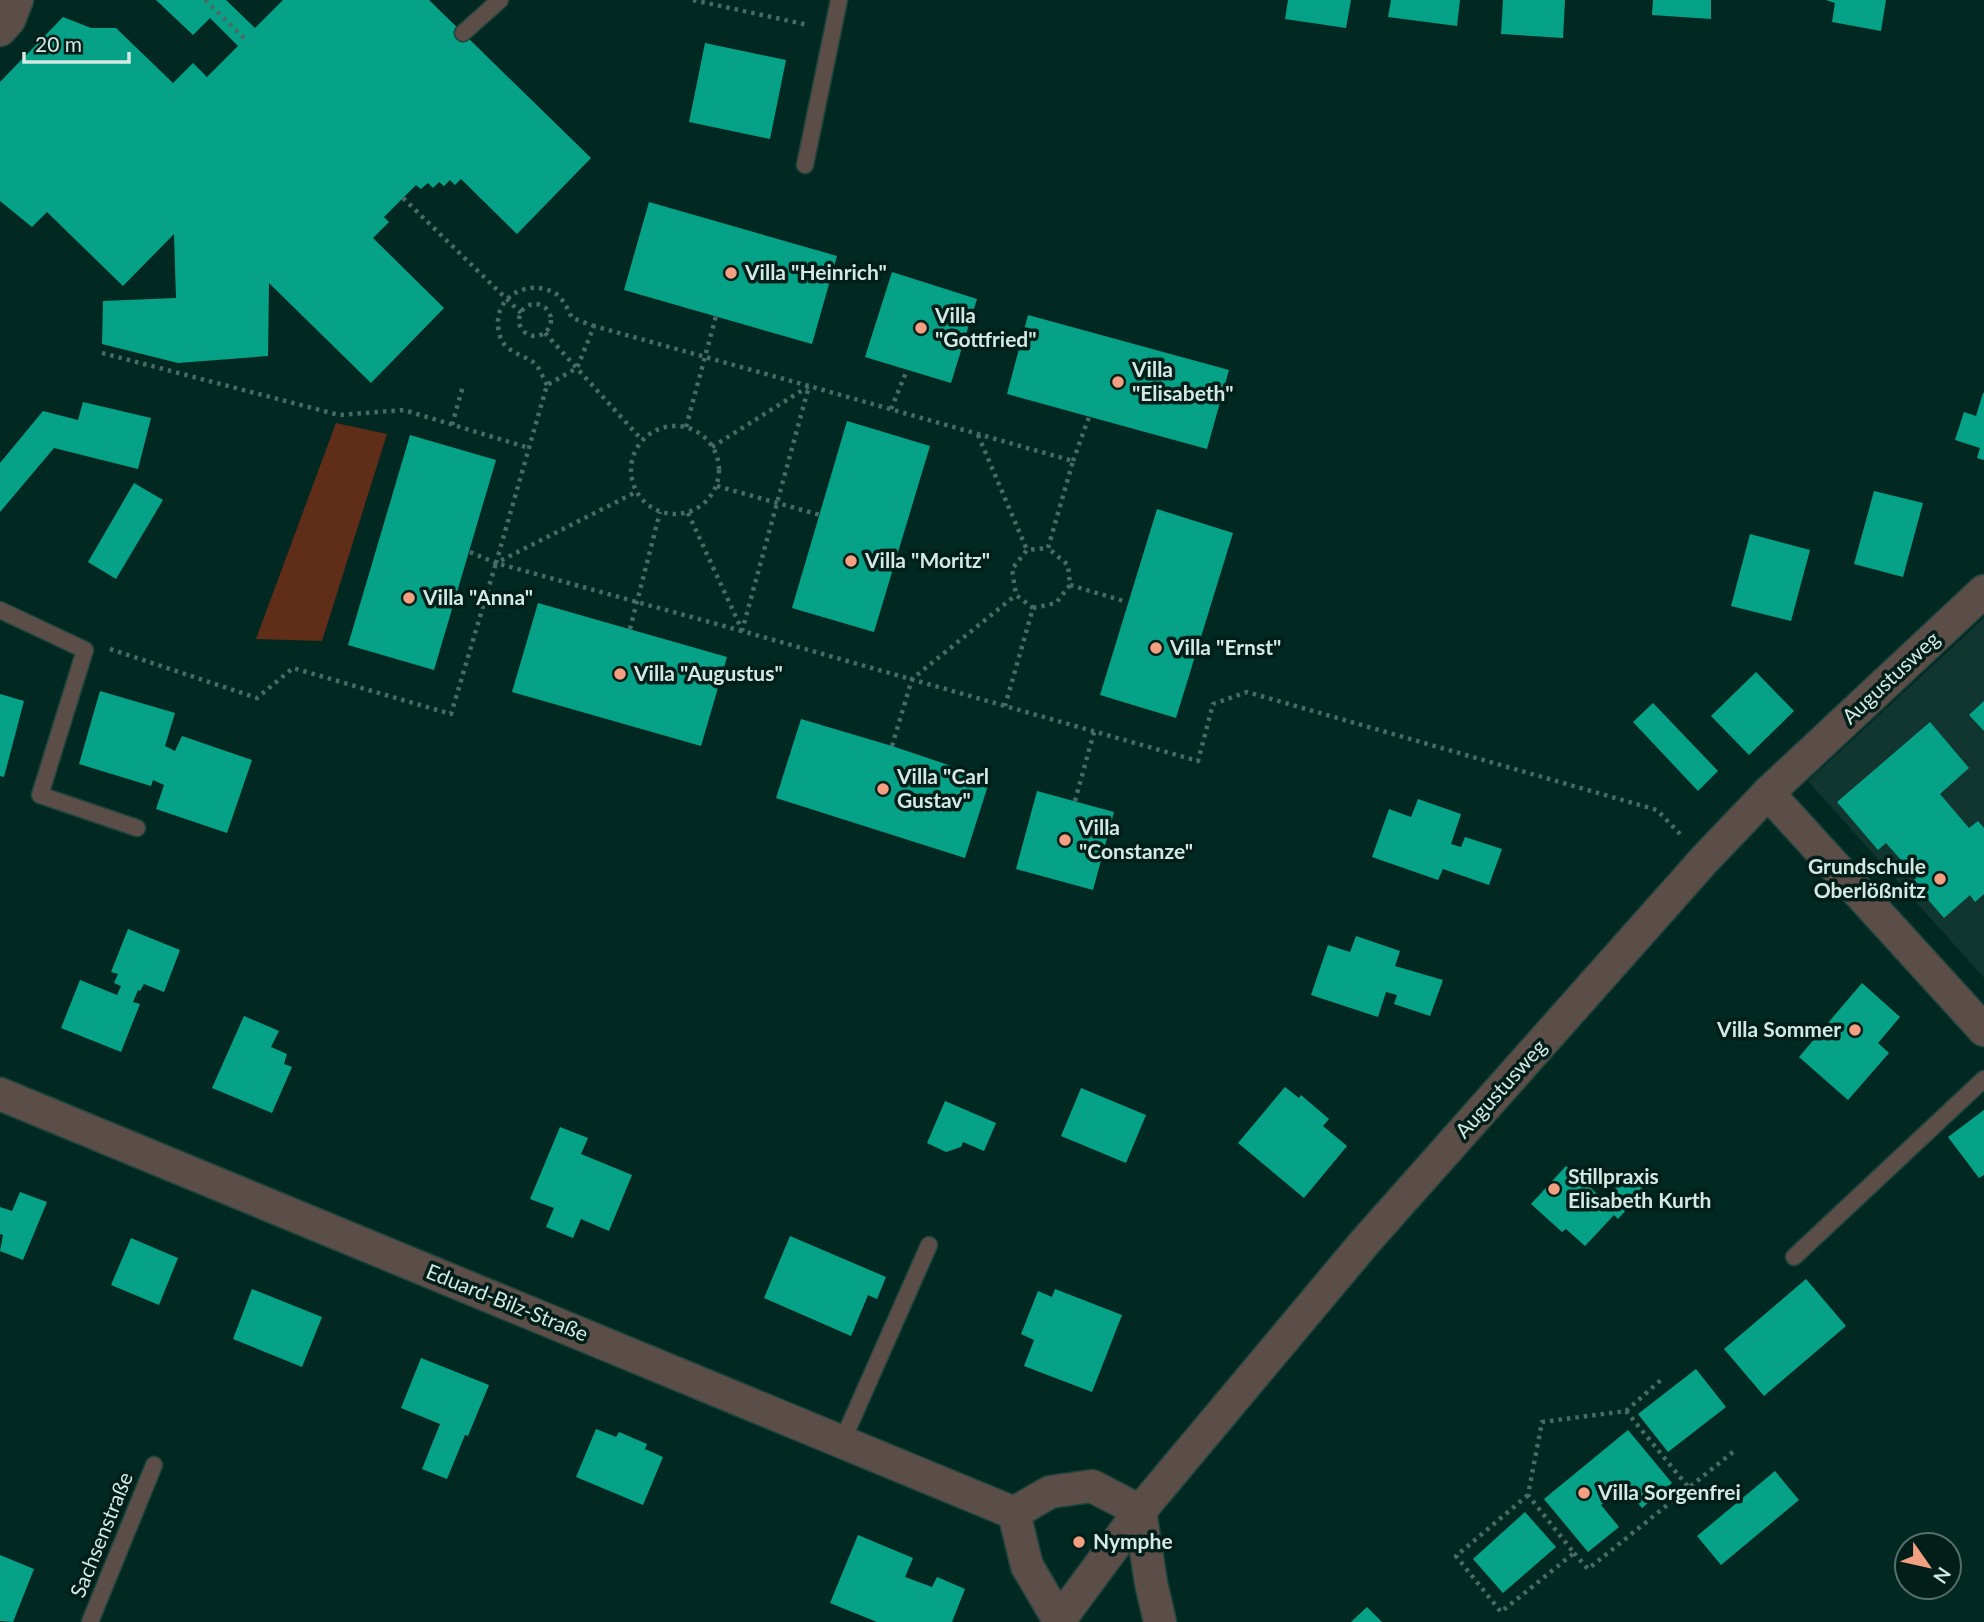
<svg xmlns="http://www.w3.org/2000/svg" width="1984" height="1622" font-family="Lato,sans-serif">
<style>
.built{fill:#10362f}
.green{fill:#602d19}
.building{fill:#06a288}
.lines{fill:none;stroke-linecap:round;stroke-linejoin:round}
.lane-casing{stroke:#1f443c;stroke-width:19}
.street-casing{stroke:#1f443c;stroke-width:35}
.path{stroke:#496b64;stroke-width:4.5;stroke-dasharray:3.5 5;stroke-linecap:butt}
.lane{stroke:#5b4d48;stroke-width:16}
.street{stroke:#5b4d48;stroke-width:32}
.poi-dot{fill:#f2a081;stroke:#021e18;stroke-width:2.5}
.labels{text-anchor:middle;stroke-width:7;stroke-linejoin:round;paint-order:stroke}
.poi-label{font-size:21px;font-weight:bold;fill:#d4e9e3;stroke:#021e18;text-anchor:start}
.street-label{font-size:21px;fill:#d4e9e3;stroke:#021e18}
</style>
<rect width="100%" height="100%" fill="#012921"/>
<!-- built -->
<polygon class="built" points="1984,618 1984,978 1808,781"/>
<!-- green -->
<polygon class="green" points="336,423 387,434 322,641 256,639"/>
<!-- building -->
<g class="building">
<polygon points="156,0 226,0 255,28 283,0 429,0 591,158 517,234 461,179 455,185 450,180 444,186 439,182 433,188 428,183 421,189 416,185 384,217 389,222 373,238 444,308 371,383 269,283 268,356 178,363 102,344 103,301 176,298 174,234 123,286 47,212 32,227 0,201 0,82 63,17 91,28 116,28 173,83 193,63 207,77 238,46 210,18 193,35"/>
<polygon points="1288,0 1351,0 1346,28 1285,19"/>
<polygon points="1391,0 1460,0 1457,26 1388,17"/>
<polygon points="1503,0 1565,0 1563,38 1501,34"/>
<polygon points="1653,0 1711,0 1711,19 1652,15"/>
<polygon points="1826,0 1886,0 1881,31 1832,22 1835,3"/>
<polygon points="705,43 786,60 770,139 689,122"/>
<polygon points="649,202 837,256 812,344 624,290"/>
<polygon points="892,272 977,299 951,383 865,357"/>
<polygon points="1028,315 1229,370 1207,449 1007,394"/>
<polygon points="1983,393 1984,393 1984,460 1977,458 1980,448 1955,440 1964,412 1976,416"/>
<polygon points="83,402 151,418 138,469 54,448 0,512 0,463 43,411 78,420"/>
<polygon points="847,421 930,446 874,632 792,608"/>
<polygon points="410,435 496,460 434,670 348,645"/>
<polygon points="134,483 163,500 116,579 88,562"/>
<polygon points="1874,491 1923,503 1903,577 1854,564"/>
<polygon points="1157,509 1233,533 1176,718 1100,695"/>
<polygon points="1750,534 1810,550 1791,621 1731,606"/>
<polygon points="538,603 727,657 701,746 512,692"/>
<polygon points="1756,672 1794,711 1749,755 1711,716"/>
<polygon points="100,691 175,713 165,746 175,751 182,736 252,760 227,833 156,809 164,785 153,780 151,786 79,764"/>
<polygon points="0,694 24,701 4,777 0,776"/>
<polygon points="1984,701 1984,731 1969,715"/>
<polygon points="1653,703 1718,771 1698,791 1633,722"/>
<polygon points="801,719 892,746 990,779 965,858 776,798"/>
<polygon points="1930,722 1969,768 1940,794 1969,828 1978,821 1984,828 1984,894 1975,902 1970,895 1944,918 1912,881 1917,878 1886,843 1878,850 1837,802"/>
<polygon points="1037,791 1114,812 1093,890 1016,869"/>
<polygon points="1418,799 1461,814 1451,844 1461,847 1465,837 1502,849 1489,885 1443,869 1438,880 1372,857 1389,809 1411,817"/>
<polygon points="128,929 180,950 164,992 144,984 140,991 138,990 133,1002 140,1004 121,1052 61,1028 80,980 117,995 121,986 114,983 118,974 111,972"/>
<polygon points="1356,936 1400,951 1395,966 1443,980 1430,1016 1394,1004 1397,995 1386,992 1378,1017 1311,995 1328,945 1350,952"/>
<polygon points="1862,983 1900,1017 1878,1043 1889,1053 1848,1100 1799,1057"/>
<polygon points="244,1016 279,1031 271,1047 287,1054 284,1064 292,1067 272,1113 212,1088"/>
<polygon points="1285,1087 1299,1098 1301,1095 1329,1119 1323,1126 1347,1146 1304,1198 1238,1143"/>
<polygon points="1081,1088 1146,1115 1126,1163 1061,1136"/>
<polygon points="945,1101 996,1123 984,1151 963,1142 961,1147 946,1152 927,1143"/>
<polygon points="1984,1110 1984,1175 1979,1178 1948,1137"/>
<polygon points="560,1127 588,1138 581,1154 632,1175 609,1231 581,1219 573,1238 546,1227 554,1208 530,1199"/>
<polygon points="1566,1166 1581,1179 1586,1173 1595,1180 1589,1186 1597,1194 1594,1197 1601,1204 1627,1175 1644,1190 1618,1219 1614,1215 1585,1246 1566,1229 1562,1232 1531,1204"/>
<polygon points="20,1192 47,1202 23,1260 0,1251 3,1235 0,1234 0,1207 12,1211"/>
<polygon points="790,1236 886,1277 877,1299 868,1295 851,1336 764,1298"/>
<polygon points="131,1238 178,1258 159,1305 111,1285"/>
<polygon points="1806,1279 1846,1326 1764,1396 1724,1349"/>
<polygon points="252,1289 322,1317 302,1367 233,1339"/>
<polygon points="1055,1289 1122,1315 1092,1392 1024,1366 1034,1340 1021,1334 1038,1291 1052,1297"/>
<polygon points="421,1358 489,1385 468,1436 465,1435 447,1479 422,1469 440,1424 401,1408"/>
<polygon points="1696,1369 1726,1407 1668,1452 1638,1414"/>
<polygon points="596,1429 616,1437 619,1432 647,1444 645,1449 663,1457 643,1505 576,1477"/>
<polygon points="1628,1430 1672,1483 1642,1508 1624,1486 1601,1505 1619,1527 1588,1552 1544,1499"/>
<polygon points="1775,1471 1799,1500 1721,1565 1697,1536"/>
<polygon points="1525,1512 1556,1547 1503,1593 1473,1559"/>
<polygon points="858,1535 913,1558 905,1577 932,1587 937,1577 965,1589 952,1622 877,1622 830,1603"/>
<polygon points="0,1555 34,1569 13,1622 0,1621"/>
<polygon points="1367,1607 1382,1622 1351,1622"/>
</g>
<g class="lines">
<!-- lane casing -->
<g class="lane-casing">
<g id="lane">
<polyline points="463,33 500,0"/>
<polyline points="805,165 839,0"/>
<polyline points="0,610 85,650 40,795 137,828"/>
<polyline points="1794,1257 1984,1079"/>
<polyline points="842,1442 929,1245"/>
<polyline points="90,1622 154,1465"/>
</g>
</g>
<!-- street casing -->
<g class="street-casing">
<g id="street">
<polyline points="0,30 9,20 17,0"/>
<polyline points="1768,793 1984,1030"/>
<polyline points="0,1094 1014,1513"/>
<polyline points="1140,1511 1151,1583 1160,1622"/>
<polyline points="1014,1513 1050,1492 1092,1486 1140,1511"/>
<polyline points="1014,1513 1027,1566 1060,1622"/>
<polyline points="1058,1622 1140,1511 1365,1242 1705,859 1768,793 1984,591"/>
</g>
</g>
<!-- path -->
<g class="path">
<polyline points="205,0 245,39"/>
<polyline points="693,0 808,25"/>
<polyline points="403,198 521,313"/>
<circle cx="535" cy="320" r="16"/>
<polyline points="545,333 642,440"/>
<polyline points="102,353 339,415 404,410 529,448"/>
<path d="M 547,385 C 543,378 539,366 533,362 C 521,354 504,351 500,336 C 489,301 523,278 553,292 C 563,297 567,308 572,318 L 594,326"/>
<polyline points="891,409 907,370"/>
<polyline points="452,425 463,386"/>
<circle cx="675" cy="470" r="44"/>
<polyline points="686,427 716,316"/>
<polyline points="978,435 1027,550"/>
<polyline points="712,447 809,386 1073,461 1048,548 1027,550 1012,569 1016,595 1033,608 1005,706"/>
<polyline points="1073,461 1089,417"/>
<polyline points="717,486 820,515"/>
<polyline points="688,513 742,630"/>
<polyline points="470,552 496,563 636,492"/>
<polyline points="1070,585 1127,602"/>
<polyline points="1033,608 1056,603 1070,585 1068,565 1048,548"/>
<polyline points="630,629 660,512"/>
<polyline points="742,631 496,563 547,385 577,368 594,326 809,386 742,631 1198,761 1213,704 1247,692 1657,810 1682,836"/>
<polyline points="110,649 257,698 293,668 451,714 496,563"/>
<polyline points="892,746 912,679 1016,595"/>
<polyline points="1075,801 1094,732"/>
<polyline points="1626,1411 1662,1379"/>
<polyline points="1528,1495 1456,1556 1501,1612 1574,1553 1528,1495 1542,1422 1626,1411 1689,1488"/>
<polyline points="1574,1553 1588,1569 1733,1452"/>
</g>
<!-- lane -->
<use href="#lane" class="lane"/>
<!-- street -->
<use href="#street" class="street"/>
</g>
<!-- markers -->
<g class="poi-dot">
<circle cx="731" cy="273" r="7"/>
<circle cx="921" cy="328" r="7"/>
<circle cx="1118" cy="382" r="7"/>
<circle cx="851" cy="561" r="7"/>
<circle cx="409" cy="598" r="7"/>
<circle cx="1156" cy="648" r="7"/>
<circle cx="620" cy="674" r="7"/>
<circle cx="883" cy="789" r="7"/>
<circle cx="1065" cy="840" r="7"/>
<circle cx="1940" cy="879" r="7"/>
<circle cx="1855" cy="1030" r="7"/>
<circle cx="1554" cy="1189" r="7"/>
<circle cx="1584" cy="1493" r="7"/>
<circle cx="1079" cy="1542" r="7"/>
</g>
<g class="labels">
<!-- poi labels -->
<g class="poi-label">
<text x="745" y="280">Villa "Heinrich"</text>
<text x="935" y="323">Villa<tspan x="935" dy="24">"Gottfried"</tspan></text>
<text x="1132" y="377">Villa<tspan x="1132" dy="24">"Elisabeth"</tspan></text>
<text x="865" y="568">Villa "Moritz"</text>
<text x="423" y="605">Villa "Anna"</text>
<text x="1170" y="655">Villa "Ernst"</text>
<text x="634" y="681">Villa "Augustus"</text>
<text x="897" y="784">Villa "Carl<tspan x="897" dy="24">Gustav"</tspan></text>
<text x="1079" y="835">Villa<tspan x="1079" dy="24">"Constanze"</tspan></text>
<text x="1926" y="874" text-anchor="end">Grundschule<tspan x="1926" dy="24">Oberlößnitz</tspan></text>
<text x="1841" y="1037" text-anchor="end">Villa Sommer</text>
<text x="1568" y="1184">Stillpraxis<tspan x="1568" dy="24">Elisabeth Kurth</tspan></text>
<text x="1598" y="1500">Villa Sorgenfrei</text>
<text x="1093" y="1549">Nymphe</text>
</g>
<!-- street labels -->
<g class="street-label">
<text transform="translate(1891 678) rotate(-43)" y="7">Augustusweg</text>
<text transform="translate(1501 1089) rotate(-48)" y="7">Augustusweg</text>
<text transform="translate(507 1303) rotate(22)" y="7">Eduard-Bilz-Straße</text>
<text transform="translate(102 1535) rotate(-68)" y="7">Sachsenstraße</text>
</g>
</g>
<!-- north arrow -->
<g transform="translate(1928 1566) rotate(124)"><circle r="33" fill="#021e18" stroke="#566f69" stroke-width="2"/>
<path d="M0-5L12 26L0 18L-12 26Z" fill="#f2a081"/>
<text y="-10" font-size="19" font-weight="bold" text-anchor="middle" fill="#d4e9e3">N</text>
</g>
<!-- scale -->
<path d="M24 52v10h105v-10" fill="none" stroke="#d4e9e3" stroke-width="3.5"/>
<text x="35" y="52" font-size="21" fill="#d4e9e3" stroke="#021e18" stroke-width="5" paint-order="stroke">20 m</text>
</svg>
